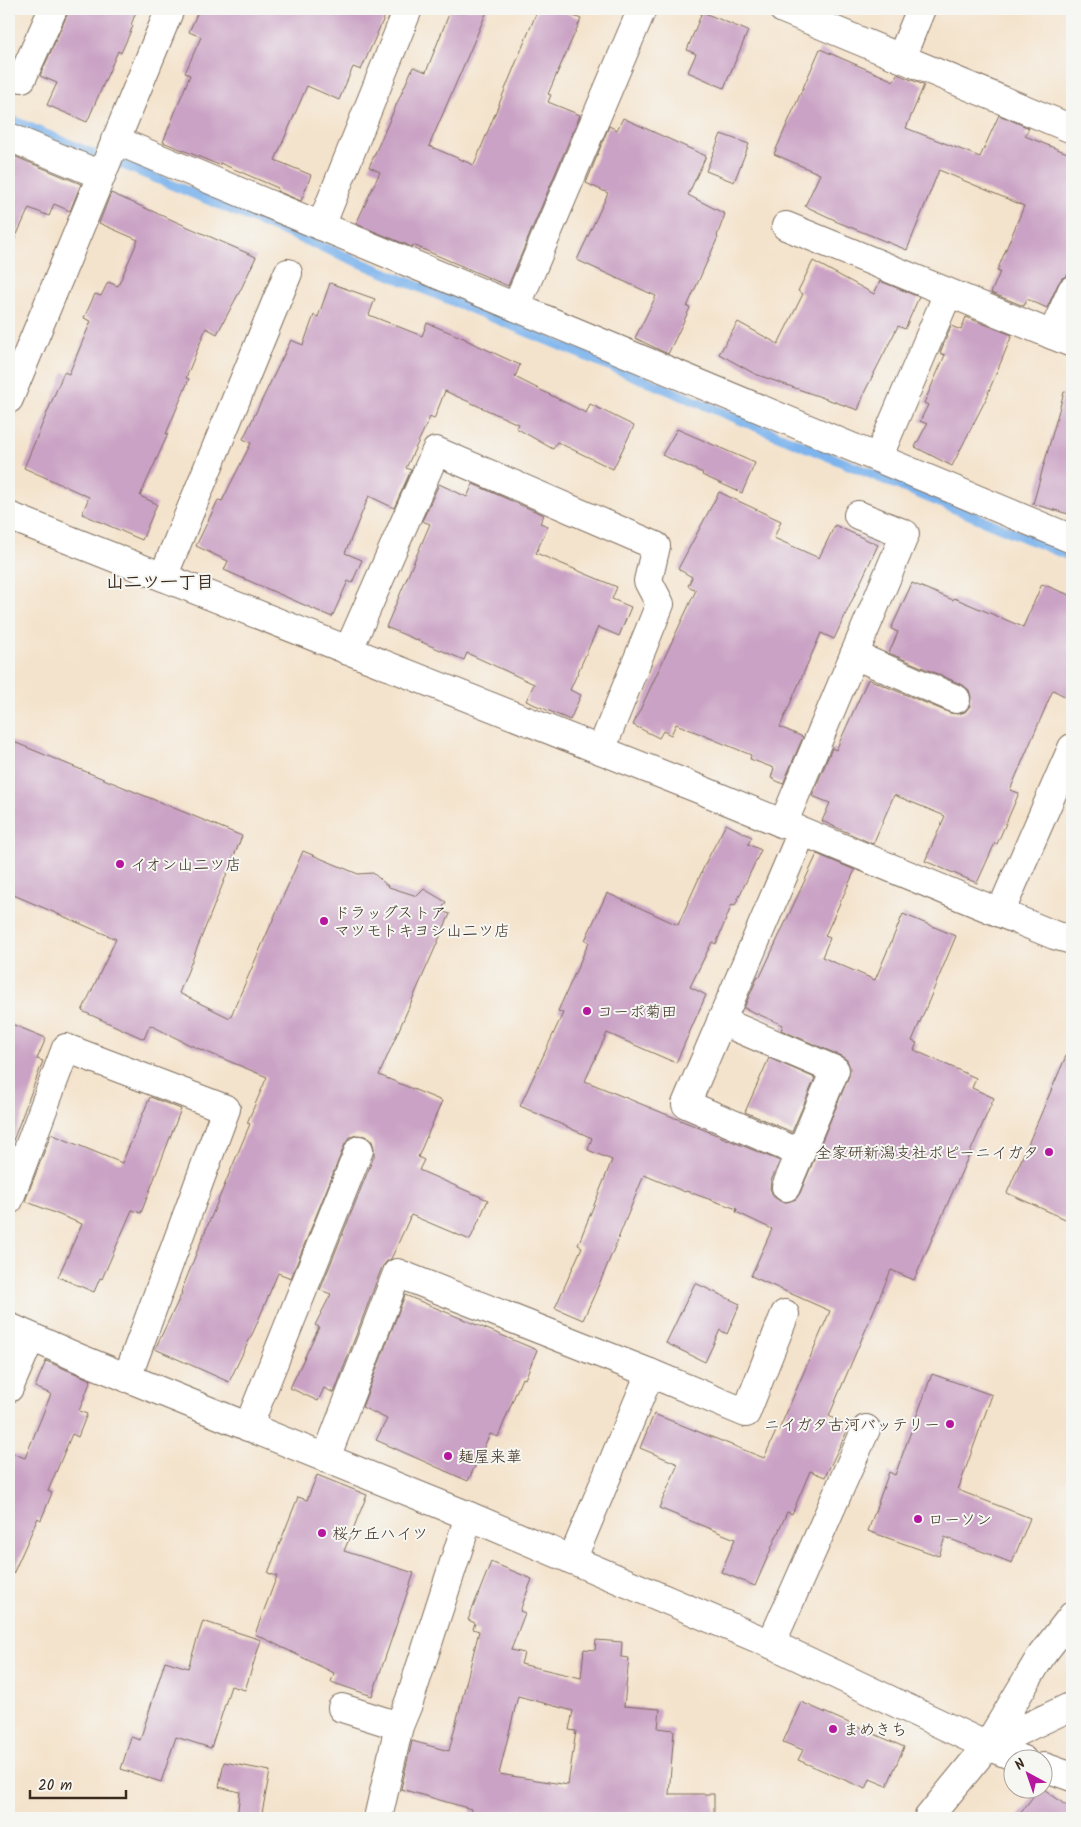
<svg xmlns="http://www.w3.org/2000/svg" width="1081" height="1827" font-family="Kalam,'Klee One',sans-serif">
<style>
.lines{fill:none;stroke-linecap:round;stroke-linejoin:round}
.stream{stroke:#7db4ed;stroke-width:10}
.building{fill:#caa2c5;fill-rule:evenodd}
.minor-casing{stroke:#7c6b5b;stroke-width:30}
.tertiary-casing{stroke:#7c6b5b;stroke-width:30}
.minor{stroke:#fff;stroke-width:28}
.tertiary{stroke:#fff;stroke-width:28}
.poi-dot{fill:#b5179e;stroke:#f6f6f2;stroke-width:2}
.labels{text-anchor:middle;stroke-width:4;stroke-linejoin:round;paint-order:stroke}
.poi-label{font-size:16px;fill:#3b2a1e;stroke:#f6f6f2;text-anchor:start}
.neighbourhood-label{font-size:18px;font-weight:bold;fill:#3b2a1e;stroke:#f6f6f2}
</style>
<rect width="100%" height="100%" fill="#f6f6f2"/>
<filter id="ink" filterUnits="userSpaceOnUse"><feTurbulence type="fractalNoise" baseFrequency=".02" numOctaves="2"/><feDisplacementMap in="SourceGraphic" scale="10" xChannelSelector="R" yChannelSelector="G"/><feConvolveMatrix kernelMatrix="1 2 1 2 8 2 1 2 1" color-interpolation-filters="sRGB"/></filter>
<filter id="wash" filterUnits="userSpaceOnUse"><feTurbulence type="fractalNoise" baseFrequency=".0096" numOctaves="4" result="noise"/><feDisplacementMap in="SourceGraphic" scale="20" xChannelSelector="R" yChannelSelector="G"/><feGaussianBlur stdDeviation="1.12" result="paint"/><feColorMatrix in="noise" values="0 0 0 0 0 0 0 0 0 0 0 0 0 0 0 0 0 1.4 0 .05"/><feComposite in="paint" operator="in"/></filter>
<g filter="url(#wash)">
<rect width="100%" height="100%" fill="#f4e3cc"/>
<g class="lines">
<!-- stream -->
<g class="stream">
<polyline points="9,119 91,153"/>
<polyline points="119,163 1072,557"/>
</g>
</g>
<g id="blocks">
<!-- building -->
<g class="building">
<polygon points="69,9 137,9 131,25 133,26 121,53 118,51 87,122 47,105 57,83 40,76 67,15"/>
<polygon points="199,9 388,9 361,70 353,67 339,100 307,86 275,160 311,175 301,201 277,191 278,188 220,163 219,165 163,142 190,75 185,73 201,37 189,32"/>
<polygon points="451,9 488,9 429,146 474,165 538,9 556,9 581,19 548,94 551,95 548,102 580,115 508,286 413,245 412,247 356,224 380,172 369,167 413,67 426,72"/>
<polygon points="702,12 748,31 724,88 688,72 696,54 687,50"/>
<polygon points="820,49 894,81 897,74 924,85 906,128 980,157 999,115 1029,128 1025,136 1072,155 1072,265 1067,276 1062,278 1058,284 1047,308 1027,299 1024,306 991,293 1000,272 997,271 1024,206 939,170 907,250 835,221 835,220 805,206 820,174 774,154"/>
<polygon points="623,118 706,156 688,195 725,214 717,236 718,237 687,307 690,308 668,354 635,338 656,296 577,260 608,193 586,183 609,126 617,130"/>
<polygon points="721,134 749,144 734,182 706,171"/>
<polygon points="9,154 81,184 70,211 54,204 49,216 29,208 9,252"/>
<polygon points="111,193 256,257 241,289 217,334 206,328 186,378 189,379 166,434 168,434 140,496 157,504 142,540 82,514 89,497 24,468 64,372 69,374 91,321 84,318 95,294 101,296 108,282 118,286 138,240 99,223"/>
<polygon points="813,261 874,294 880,281 919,297 905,329 898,326 865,391 858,410 755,374 719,354 738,322 778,344 803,294 798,291"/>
<polygon points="330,283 375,299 369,315 422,336 427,323 466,339 466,340 520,365 515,377 586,413 590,404 634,426 613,469 557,442 553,449 516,428 518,424 445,391 434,419 430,417 406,468 411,470 394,508 369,496 345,553 362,560 352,583 348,581 332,617 224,570 228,561 196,546 218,500 222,501 251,443 243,439 291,340 303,345 314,315 318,317"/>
<polygon points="966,317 1012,335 988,393 989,393 952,466 915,447 927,424 920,421 928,405 924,403 945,355 940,353 951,326 961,330"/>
<polygon points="1064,392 1072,393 1072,515 1033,504"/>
<polygon points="677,429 755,463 742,493 702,475 703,473 662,455"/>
<polygon points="439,484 467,497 473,484 544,515 540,523 548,526 536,553 617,587 612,599 631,607 619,636 598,627 570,690 581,695 570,720 526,701 534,684 467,653 464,660 386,627 430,524 422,521"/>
<polygon points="719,492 781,521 774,538 819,558 835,525 878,545 834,639 821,633 780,727 803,737 783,784 771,778 774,768 750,759 751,755 676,724 671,735 663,731 659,738 633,725 696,590 688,586 692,577 678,569"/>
<polygon points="912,583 953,600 954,598 1023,627 1042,584 1072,596 1072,700 1053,690 1010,790 1019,793 997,844 995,843 977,883 925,861 945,816 894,795 873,844 822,821 830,803 812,796 832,748 836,750 868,679 950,713 958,714 965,712 970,706 971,697 969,690 963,685 889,653 898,632 891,629"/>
<polygon points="9,740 242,836 179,993 230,1018 303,851 358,874 373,873 389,887 417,896 424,889 446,902 441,911 450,914 379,1075 442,1101 418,1157 424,1160 419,1170 488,1200 470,1240 411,1215 391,1259 387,1261 382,1267 334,1393 324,1388 318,1401 290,1388 319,1327 315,1325 331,1294 320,1290 374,1156 374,1148 372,1141 365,1136 357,1135 350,1137 345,1144 291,1278 278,1273 255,1328 229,1382 155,1349 182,1293 181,1292 202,1239 250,1124 247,1123 267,1077 190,1045 150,1025 144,1039 82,1011 116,939 9,893"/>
<polygon points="726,824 752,837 748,844 761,850 735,905 732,904 716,944 712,942 690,987 706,995 676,1063 607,1033 585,1081 780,1161 771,1181 770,1188 773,1196 780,1201 787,1202 796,1199 800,1193 849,1076 850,1068 847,1060 841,1056 781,1030 783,1025 744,1008 758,976 760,977 817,854 855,870 825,936 830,938 822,957 875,980 903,914 956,936 912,1041 917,1043 914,1050 976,1078 972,1088 994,1098 914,1280 891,1270 829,1416 849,1427 825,1477 810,1471 792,1514 787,1512 755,1586 721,1572 735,1539 659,1508 678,1464 640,1448 654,1414 764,1458 777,1429 779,1430 830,1311 751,1276 772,1229 736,1212 737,1209 686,1191 685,1192 644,1175 604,1273 583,1320 555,1308 582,1247 578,1245 612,1160 588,1150 592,1138 520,1106 563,1013 558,1011 589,942 585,940 607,893 678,925 707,860"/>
<polygon points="9,1023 46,1038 37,1059 43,1061 11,1146 9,1145"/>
<polygon points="1072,1042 1072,1222 1007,1193"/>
<polygon points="769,1058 815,1078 792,1132 745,1112"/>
<polygon points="150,1097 181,1109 141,1213 132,1210 102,1279 100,1278 94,1292 58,1277 82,1224 25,1201 51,1134 122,1163"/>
<polygon points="695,1283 740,1304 727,1334 720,1330 705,1362 666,1343"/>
<polygon points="405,1295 537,1350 525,1379 522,1378 498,1437 490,1434 468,1481 376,1440 387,1419 362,1407"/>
<polygon points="46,1361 91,1380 79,1411 87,1414 78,1437 72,1434 48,1491 52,1493 41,1520 38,1518 9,1583 9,1452 25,1458 51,1394 35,1387"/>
<polygon points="932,1374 992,1395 958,1490 1030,1518 1012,1563 945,1537 939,1556 868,1531 889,1472 895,1475"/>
<polygon points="317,1475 367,1495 344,1551 414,1573 372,1696 331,1682 334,1673 255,1634 277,1576 268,1573 298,1497 307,1500"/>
<path d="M 491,1562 L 532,1579 L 520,1611 L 525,1613 L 511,1650 L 524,1653 L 521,1664 L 581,1678 L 584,1649 L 595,1650 L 596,1640 L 622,1642 L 621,1657 L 629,1658 L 624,1706 L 660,1709 L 658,1728 L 674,1730 L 669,1794 L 714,1794 L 714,1818 L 470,1818 L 471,1809 L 401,1789 L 412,1741 L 449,1751 L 479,1631 L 473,1629 L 475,1623 L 468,1620 ZM 518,1696 L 573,1711 L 569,1730 L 576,1731 L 568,1785 L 499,1774 Z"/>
<polygon points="203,1621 261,1640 245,1690 231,1686 211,1748 176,1737 161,1782 121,1769 131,1737 140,1740 165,1661 188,1668"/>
<polygon points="801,1702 904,1747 887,1786 870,1779 866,1789 798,1760 803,1750 783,1742"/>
<polygon points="224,1762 270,1771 261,1818 237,1818 240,1792 219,1787"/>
<polygon points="1044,1789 1072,1810 1072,1818 1017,1818 1038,1790"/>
</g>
</g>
</g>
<g filter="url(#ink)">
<use href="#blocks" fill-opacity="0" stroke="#7c6b5b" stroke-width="1"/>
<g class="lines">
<!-- minor casing -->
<g class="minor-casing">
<g id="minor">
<polyline points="783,9 1072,129"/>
<polyline points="901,58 921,9"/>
<polyline points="22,78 53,9"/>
<polyline points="9,137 101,175"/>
<polyline points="115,140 1072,539"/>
<polyline points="321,226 408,9"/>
<polyline points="786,226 1072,343"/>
<polyline points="516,307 642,9"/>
<polyline points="1052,335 1072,290"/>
<polyline points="9,399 170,9"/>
<polyline points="878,458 948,293"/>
<polyline points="9,516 699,789 1054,935 1072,940"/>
<polyline points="163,577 288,273"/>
<polyline points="348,651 436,451 656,546 648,581 660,604 601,750"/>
<polyline points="854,655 956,699"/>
<polyline points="783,824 905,534 858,515"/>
<polyline points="1000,913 1072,748"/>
<polyline points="721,1021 835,1070 786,1187"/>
<polyline points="800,1153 686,1104 802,832"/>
<polyline points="9,1200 66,1048 226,1109 127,1378"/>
<polyline points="9,1388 31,1337"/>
<polyline points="248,1427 359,1150"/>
<polyline points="326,1458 397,1273 650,1373 746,1413 785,1314"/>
<polyline points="572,1560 650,1373"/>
<polyline points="771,1644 866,1429"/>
<polyline points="342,1708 399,1726"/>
<polyline points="987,1746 1072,1706"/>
<polyline points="987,1746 1023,1760"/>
<polyline points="1044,1767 1072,1777"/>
<polyline points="378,1818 399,1726 409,1702 469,1516"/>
</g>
</g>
<!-- tertiary casing -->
<g class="tertiary-casing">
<g id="tertiary">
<polyline points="9,1327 81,1359 469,1516 780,1648 987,1746"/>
<polyline points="928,1818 987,1746 1041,1656 1072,1616"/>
</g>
</g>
<!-- minor -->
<use href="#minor" class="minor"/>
<!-- tertiary -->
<use href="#tertiary" class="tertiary"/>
</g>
</g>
<!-- markers -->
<g class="poi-dot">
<circle cx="120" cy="864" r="5"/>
<circle cx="324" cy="921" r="5"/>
<circle cx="587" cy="1011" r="5"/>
<circle cx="1049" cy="1152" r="5"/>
<circle cx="950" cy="1424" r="5"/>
<circle cx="448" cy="1456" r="5"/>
<circle cx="918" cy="1519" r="5"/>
<circle cx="322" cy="1533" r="5"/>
<circle cx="833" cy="1729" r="5"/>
</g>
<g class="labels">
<!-- poi labels -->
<g class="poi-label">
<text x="130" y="870">イオン山二ツ店</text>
<text x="334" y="918">ドラッグストア<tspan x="334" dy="18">マツモトキヨシ山二ツ店</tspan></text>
<text x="597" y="1017">コーポ菊田</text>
<text x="1039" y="1158" text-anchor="end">全家研新潟支社ポピーニイガタ</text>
<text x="940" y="1430" text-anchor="end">ニイガタ古河バッテリー</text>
<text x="458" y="1462">麺屋来華</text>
<text x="928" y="1525">ローソン</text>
<text x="332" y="1539">桜ケ丘ハイツ</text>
<text x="843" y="1735">まめきち</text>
</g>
<!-- neighbourhood labels -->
<g class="neighbourhood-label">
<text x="160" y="588">山二ツ一丁目</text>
</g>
</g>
<!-- margin -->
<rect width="1081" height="1827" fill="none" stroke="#f6f6f2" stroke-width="30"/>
<!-- north arrow -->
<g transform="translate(1028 1774) rotate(320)"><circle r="24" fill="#f6f6f2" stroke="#aba49d"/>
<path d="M0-4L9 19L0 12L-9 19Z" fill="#b5179e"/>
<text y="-8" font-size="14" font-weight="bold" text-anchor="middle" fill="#3b2a1e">N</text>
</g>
<!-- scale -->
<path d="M30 1790v8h96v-8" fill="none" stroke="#3b2a1e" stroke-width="2.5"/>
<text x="38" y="1790" font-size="15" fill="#3b2a1e" stroke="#f6f6f2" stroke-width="4" paint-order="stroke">20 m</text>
</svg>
